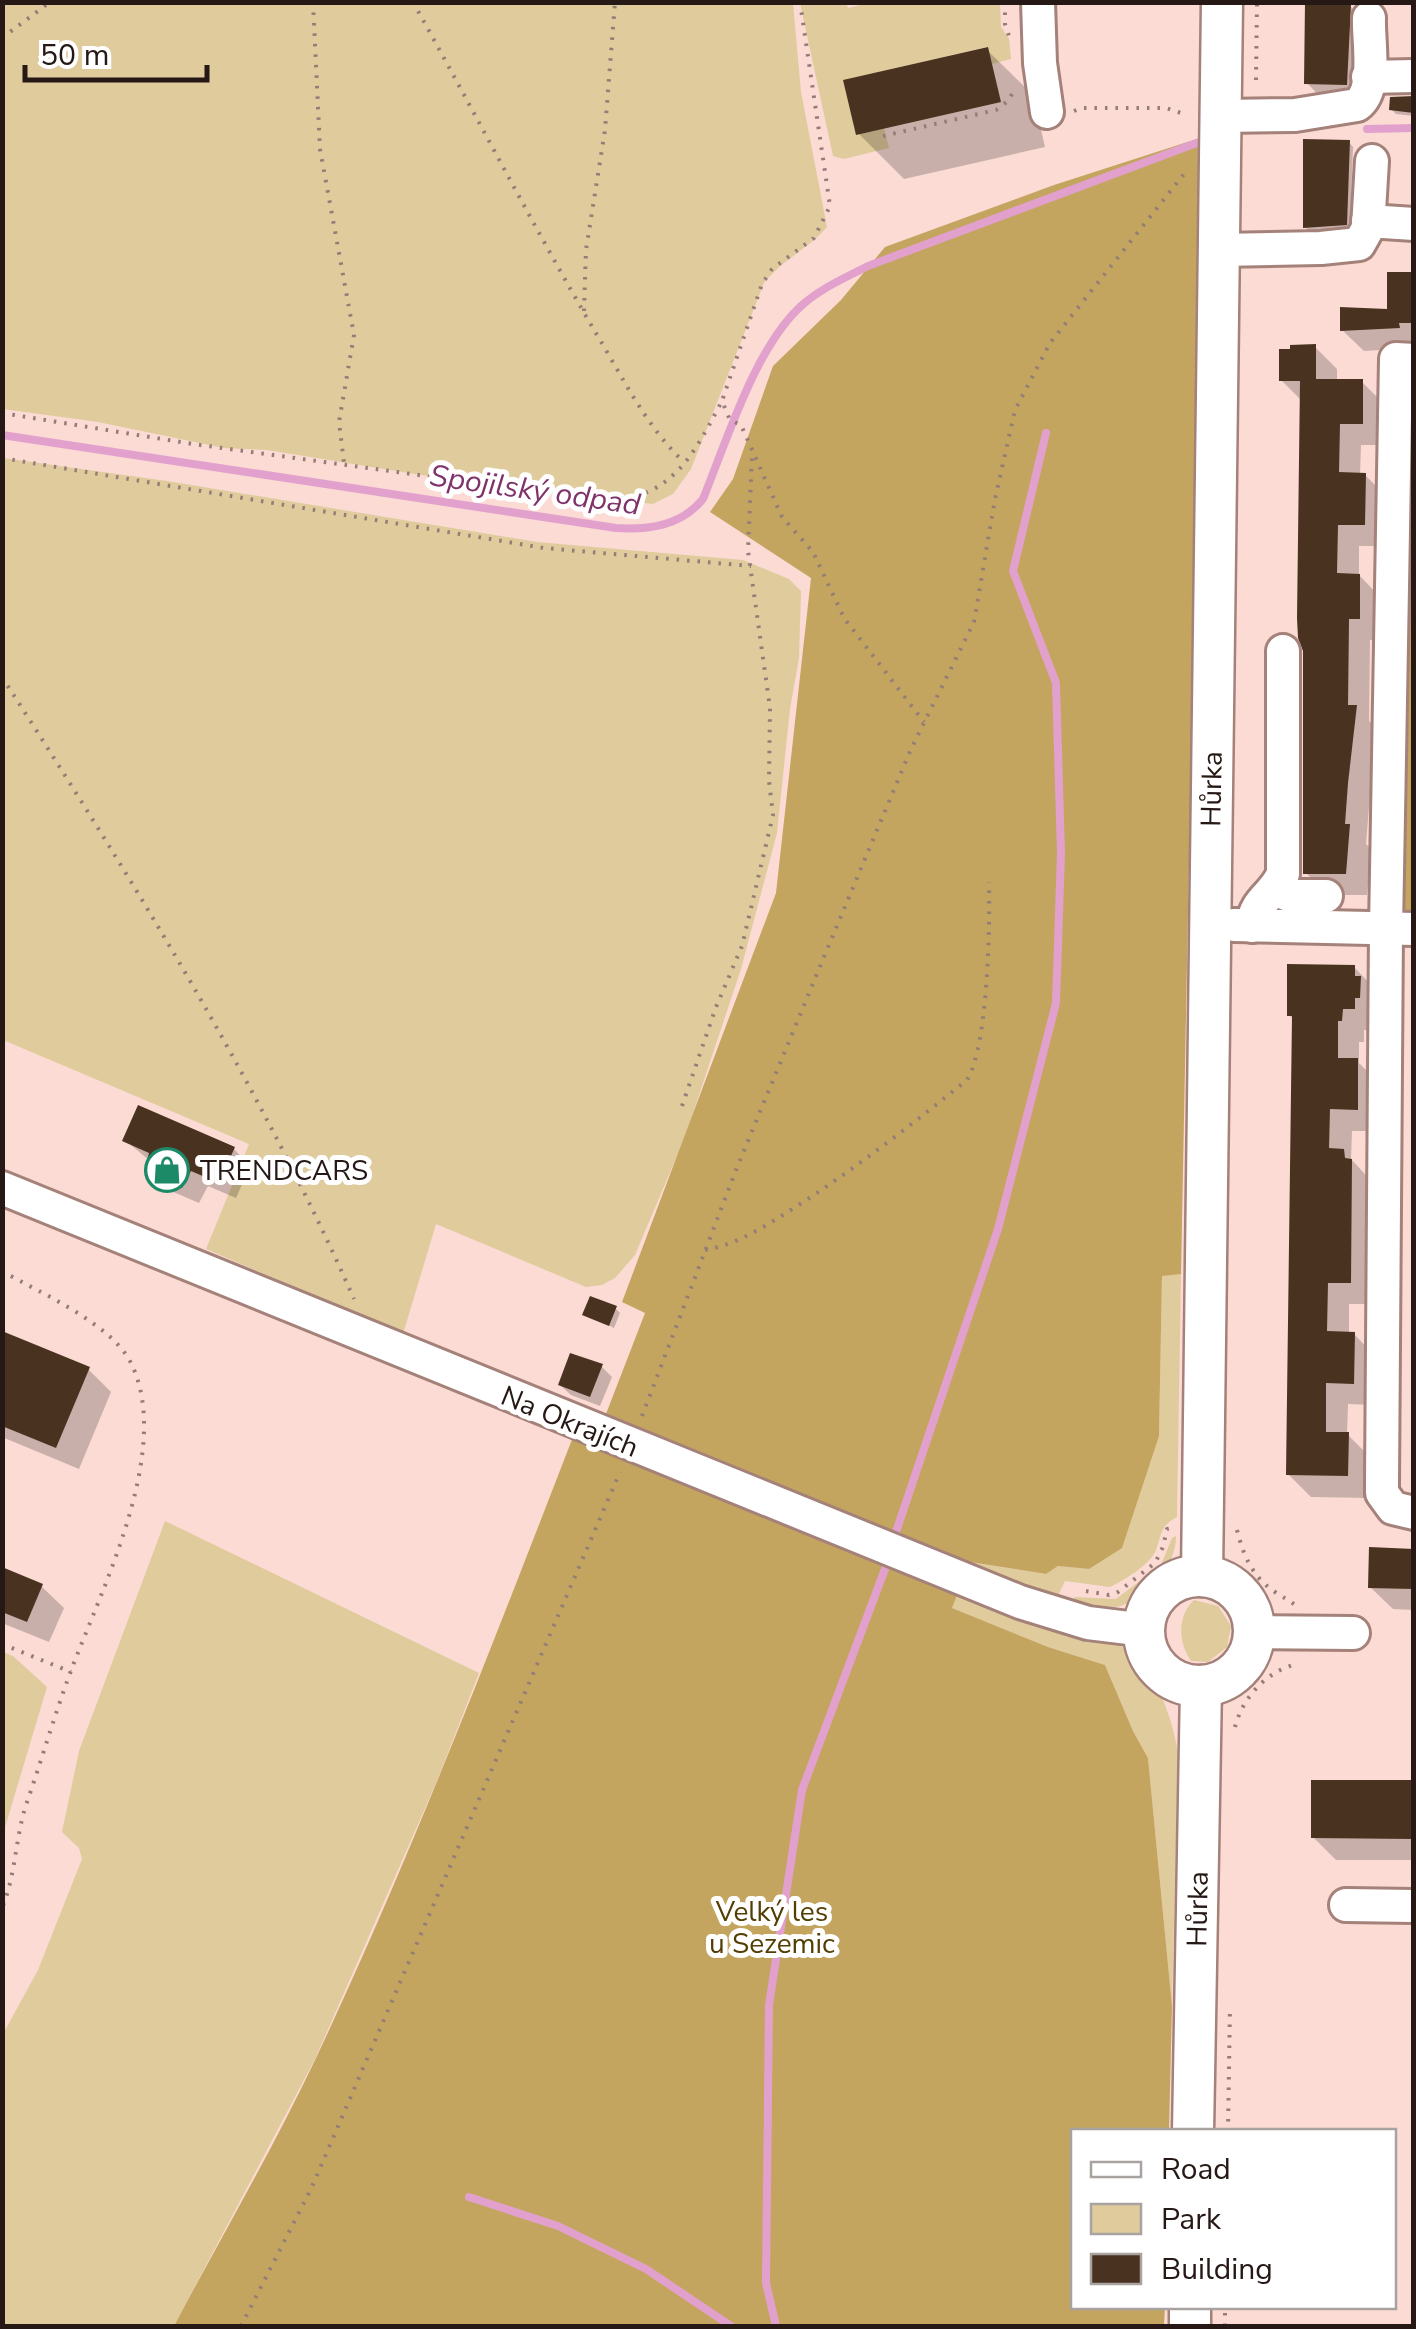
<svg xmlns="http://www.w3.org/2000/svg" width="1416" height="2329" font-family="'Nunito Sans',sans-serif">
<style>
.green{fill:#e0cb9d}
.forest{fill:#c3a560}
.shadow{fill:#0003}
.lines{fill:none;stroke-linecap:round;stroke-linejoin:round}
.stream{stroke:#e2a1cc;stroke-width:8}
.building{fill:#49321f}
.minor-casing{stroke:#a48179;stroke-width:38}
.major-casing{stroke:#a48179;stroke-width:45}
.path{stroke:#947c77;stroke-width:4;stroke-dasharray:2.5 8;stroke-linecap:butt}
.minor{stroke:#fff;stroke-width:32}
.major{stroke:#fff;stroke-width:40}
.labels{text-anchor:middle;stroke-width:10;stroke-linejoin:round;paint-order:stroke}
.street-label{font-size:28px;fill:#261815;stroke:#fff}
.poi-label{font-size:28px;fill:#261815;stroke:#fff;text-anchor:start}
.park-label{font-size:28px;fill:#533e03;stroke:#fff}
.water-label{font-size:30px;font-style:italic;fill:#7f336a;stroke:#fff}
</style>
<rect width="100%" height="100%" fill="#fbdbd4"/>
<!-- green -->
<g class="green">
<path d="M 3,2 L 793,3 L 801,92 L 827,227 C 808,249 782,260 764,283 L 691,469 L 673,494 L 653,504 L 452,480 L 267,450 L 224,448 L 98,422 L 3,409 Z"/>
<polygon points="872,2 1000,3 1001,27 1009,39 1011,59 992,64 987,47 844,80 856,134 884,128 889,148 844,159 833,156 800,3 846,3 848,8"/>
<polygon points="3,458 167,481 537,542 743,560 789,579 801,591 799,658 790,709 777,833 741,969 685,1137 635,1255 615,1278 602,1285 586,1287 436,1224 403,1334 206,1249 249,1144 3,1040"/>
<path d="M 1181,1274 L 1177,1517 C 1160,1526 1162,1534 1156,1550 C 1150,1565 1123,1581 1110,1587 L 1065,1581 L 1056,1600 L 966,1573 L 970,1562 L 1045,1574 L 1058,1566 L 1089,1569 L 1159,1436 L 1162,1275 Z"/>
<polygon points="165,1521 479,1673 437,1781 315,2059 174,2326 3,2326 3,2034 38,1970 82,1859 79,1848 62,1832 79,1751"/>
<path d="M 1176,1536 C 1177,1567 1141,1605 1111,1608 C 1098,1609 1083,1605 1071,1603 L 1075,1597 L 1116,1599 L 1161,1565 L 1172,1538 Z"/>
<path d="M 958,1592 L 1118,1644 C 1155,1669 1170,1709 1178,1752 L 1172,2006 L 1148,1758 L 1133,1731 L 1105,1665 L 1048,1647 L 952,1608 Z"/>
<path d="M 1194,1600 L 1218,1606 L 1231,1626 L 1227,1647 L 1208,1662 L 1191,1661 C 1178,1642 1177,1616 1194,1600 Z"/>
<polygon points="3,1652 13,1656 47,1687 3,1834"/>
</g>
<!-- forest -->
<g class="forest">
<path d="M 1203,137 L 1181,1274 L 1162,1276 L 1159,1436 L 1122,1548 L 1089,1569 L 1058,1566 L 1046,1574 L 970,1562 L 952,1608 L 1048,1647 L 1105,1665 L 1133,1731 L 1148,1758 L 1172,2006 L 1169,2131 L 1074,2132 L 1074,2306 L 1165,2307 L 1164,2326 L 174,2326 C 221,2237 273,2149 316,2058 C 416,1846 500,1625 585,1406 L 606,1414 L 645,1313 L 622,1302 L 776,893 L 811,578 L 710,512 L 733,479 L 773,366 L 841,300 L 885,247 L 1054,185 Z"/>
<polygon points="1410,389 1413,389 1414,911 1397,910"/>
</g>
<!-- shadow -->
<g class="shadow">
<polygon points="1350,6 1372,29 1369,106 1329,106 1307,83"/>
<polygon points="987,50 1033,95 1045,147 904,179 858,133"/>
<polygon points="1414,97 1414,116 1396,114 1391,109"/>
<polygon points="1349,142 1353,147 1350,229 1310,232 1305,227"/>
<polygon points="1414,275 1414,348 1364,351 1342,330 1389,311"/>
<polygon points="1315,347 1337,369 1337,382 1362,382 1384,404 1384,445 1361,445 1360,475 1365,475 1387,497 1386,546 1359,546 1359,575 1381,598 1381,640 1370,640 1369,721 1378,729 1369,807 1366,844 1371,849 1367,895 1328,895 1306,873 1302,401 1281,380"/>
<polygon points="1354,967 1376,990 1376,1030 1364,1030 1364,1042 1359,1042 1359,1063 1379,1083 1379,1131 1352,1131 1351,1159 1374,1184 1373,1304 1349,1304 1349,1334 1354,1334 1376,1357 1375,1405 1348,1404 1347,1434 1370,1457 1370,1498 1311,1497 1288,1474 1295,1020 1289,1015"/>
<polygon points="125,1140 234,1149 250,1166 236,1198 208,1186 199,1203 164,1188 147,1171 150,1161"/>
<polygon points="615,1308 620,1313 614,1328 585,1314"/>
<polygon points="2,1334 89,1370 111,1392 79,1469 2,1437"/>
<polygon points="601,1366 612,1377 600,1406 571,1395 560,1385"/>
<polygon points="1414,1551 1414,1610 1393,1609 1370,1587"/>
<polygon points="2,1569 41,1586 64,1608 49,1642 2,1623"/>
<polygon points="1414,1783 1414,1860 1336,1860 1313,1837"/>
</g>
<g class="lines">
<!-- stream -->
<g class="stream">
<polyline points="1367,129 1414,128"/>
<path d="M 2,435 L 616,528 C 649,530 681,526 703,499 C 727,440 755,348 801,306 C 821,288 845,278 868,266 L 1202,141"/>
<polyline points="896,1532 998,1229 1056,1003 1061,853 1056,683 1013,571 1046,433"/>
<polyline points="469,2197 558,2226 646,2269 731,2326"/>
<polyline points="776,2326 766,2283 769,2005 802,1790 885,1569"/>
</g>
</g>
<!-- building -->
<g class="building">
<polygon points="1305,3 1351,4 1347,85 1304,84"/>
<polygon points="988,47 1001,102 856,135 843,80"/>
<polygon points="1414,96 1414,113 1389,110 1390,97"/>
<polygon points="1303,139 1350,140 1347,225 1303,228"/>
<polygon points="1387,272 1414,272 1414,323 1399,323 1400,328 1340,331 1340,307 1387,309"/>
<polygon points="1316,344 1316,379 1363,379 1363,424 1340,424 1339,472 1366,473 1365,525 1338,525 1337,573 1360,574 1360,619 1349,619 1348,705 1357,705 1348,783 1345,824 1350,824 1346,874 1303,874 1303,651 1298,638 1297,618 1300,381 1279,381 1279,349 1290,349 1290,345"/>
<polygon points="1287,964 1355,965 1355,976 1361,976 1360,998 1355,998 1355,1009 1343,1009 1342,1021 1338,1021 1338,1058 1358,1058 1358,1110 1330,1109 1329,1148 1344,1149 1345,1158 1352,1159 1351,1283 1328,1283 1327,1331 1355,1332 1354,1384 1326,1383 1326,1432 1349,1432 1348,1476 1286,1475 1292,1016 1287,1016"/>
<polygon points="138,1105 235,1147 219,1183 191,1171 182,1188 144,1172 149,1153 122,1141"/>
<polygon points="590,1296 617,1306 609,1326 582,1315"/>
<polygon points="2,1331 90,1367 56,1448 2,1426"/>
<polygon points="570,1353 603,1364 590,1397 558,1385"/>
<polygon points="1369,1547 1414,1549 1414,1589 1368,1588"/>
<polygon points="2,1567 43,1584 27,1622 2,1612"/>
<polygon points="1311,1780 1414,1780 1414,1839 1311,1838"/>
</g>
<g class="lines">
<!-- minor casing -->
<g class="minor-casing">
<g id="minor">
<polyline points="1038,2 1040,63 1047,112"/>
<polyline points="1368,77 1414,76"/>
<path d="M 1222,116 L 1295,115 L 1357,105 C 1378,90 1368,42 1369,18"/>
<polyline points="1368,221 1414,224"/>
<polyline points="1219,250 1321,248 1359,244 1368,228 1372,161"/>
<polyline points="1414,360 1396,359 1386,929 1382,1483 1382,1493 1393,1508 1414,1513"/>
<polyline points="1274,889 1291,896 1326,896"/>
<polyline points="1234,925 1414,929"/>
<path d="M 1252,926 C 1256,898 1273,897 1283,874 L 1283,651"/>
<polyline points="2,1188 1020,1602 1088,1623 1145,1630"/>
<polyline points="1254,1632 1353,1633"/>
<polyline points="1346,1905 1414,1906"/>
</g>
</g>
<!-- major casing -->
<g class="major-casing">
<g id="major">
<polyline points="1202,1576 1222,2"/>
<circle cx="1199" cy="1631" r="55"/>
<polyline points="1193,2132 1201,1686"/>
<polyline points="1190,2326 1190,2306"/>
</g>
</g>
<!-- path -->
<g class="path">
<polyline points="313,2 320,149 354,335 339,422 344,463"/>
<path d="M 413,2 C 474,111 531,222 594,330 C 621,374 646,427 684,462"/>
<polyline points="800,2 830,206 814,238 772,269 762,284 722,401 730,420 741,425 782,517 813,552 844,618 924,722"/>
<polyline points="1005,2 1005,24 1009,36"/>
<polyline points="2,38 50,2"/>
<polyline points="1256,80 1257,2"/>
<polyline points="1074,111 1082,108 1166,108 1187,115"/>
<polyline points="883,136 996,110 1008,101 1015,89"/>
<polyline points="584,311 586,250 605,130 615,2"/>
<path d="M 2,413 L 193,444 L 608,501 C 673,497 694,454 722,401"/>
<polyline points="2,458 544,548 751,566"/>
<path d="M 2,677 C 131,877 258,1082 354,1299"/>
<polyline points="682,1106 716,1007 742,946 773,815 769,781 770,708 748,551 752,455"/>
<path d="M 705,1250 C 739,1244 765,1226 794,1208 C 855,1169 911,1125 967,1080 C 988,1046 990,926 989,882"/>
<path d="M 2,1271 C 40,1293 111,1323 131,1363 C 173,1448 103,1586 72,1668 C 55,1713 42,1759 26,1805 C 15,1839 16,1875 2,1908"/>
<polyline points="642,1416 736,1170 821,964 911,749 974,622 995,499 1015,410 1050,343 1188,169"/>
<path d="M 1237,1530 C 1243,1554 1252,1577 1275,1592 C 1282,1597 1289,1600 1295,1605"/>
<polyline points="1086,1591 1109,1595 1118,1592 1155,1563 1163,1547 1167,1529 1172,1528"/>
<polyline points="2,1644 71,1672"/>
<path d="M 1235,1727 C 1242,1699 1265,1673 1293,1665 L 1293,1659"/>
<polyline points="1228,2132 1230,2006"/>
<polyline points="241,2326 311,2189 620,1472"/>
<polyline points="1225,2326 1225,2306"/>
<polyline points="1413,2326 1414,2276"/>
</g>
<!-- minor -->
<use href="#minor" class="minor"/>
<!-- major -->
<use href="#major" class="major"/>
</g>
<!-- icons -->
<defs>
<g id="shop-ring" transform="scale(2.25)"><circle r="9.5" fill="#fff" stroke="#1c8967" stroke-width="1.5"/><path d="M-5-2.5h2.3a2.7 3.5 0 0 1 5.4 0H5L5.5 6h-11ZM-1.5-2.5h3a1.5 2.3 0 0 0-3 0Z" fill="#1c8967"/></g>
</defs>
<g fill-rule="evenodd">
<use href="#shop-ring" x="167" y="1170"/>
</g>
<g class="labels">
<!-- street labels -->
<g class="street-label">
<text transform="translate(1211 789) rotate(-89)" y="10">Hůrka</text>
<text transform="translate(570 1421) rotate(22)" y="10">Na Okrajích</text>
<text transform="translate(1197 1909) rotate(-89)" y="10">Hůrka</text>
</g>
<!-- poi labels -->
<g class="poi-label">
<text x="200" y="1180">TRENDCARS</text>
</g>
<!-- park labels -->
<g class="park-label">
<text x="772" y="1921">Velký les<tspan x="772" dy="32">u Sezemic</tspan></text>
</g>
<!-- water labels -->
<g class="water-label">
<text transform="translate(535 490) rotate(8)" y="10">Spojilský odpad</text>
</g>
</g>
<!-- border -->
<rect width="1416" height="2329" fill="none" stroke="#261815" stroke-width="10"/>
<!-- legend -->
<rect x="1071" y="2129" width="325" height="180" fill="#ffffff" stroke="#a8a3a1" stroke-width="2.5"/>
<rect x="1091" y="2162" width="50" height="15" fill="#ffffff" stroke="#a8a3a1" stroke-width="2.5"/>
<text x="1161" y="2179" font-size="30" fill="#261815">Road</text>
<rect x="1091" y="2204" width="50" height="30" fill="#e0cb9d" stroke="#a8a3a1" stroke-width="2.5"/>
<text x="1161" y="2229" font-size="30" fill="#261815">Park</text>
<rect x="1091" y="2254" width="50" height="30" fill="#49321f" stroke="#a8a3a1" stroke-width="2.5"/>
<text x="1161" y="2279" font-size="30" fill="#261815">Building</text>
<!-- scale -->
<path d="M25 65v15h182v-15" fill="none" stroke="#261815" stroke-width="5"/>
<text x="40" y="65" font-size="30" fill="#261815" stroke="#ffffff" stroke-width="8" paint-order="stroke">50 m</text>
</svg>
